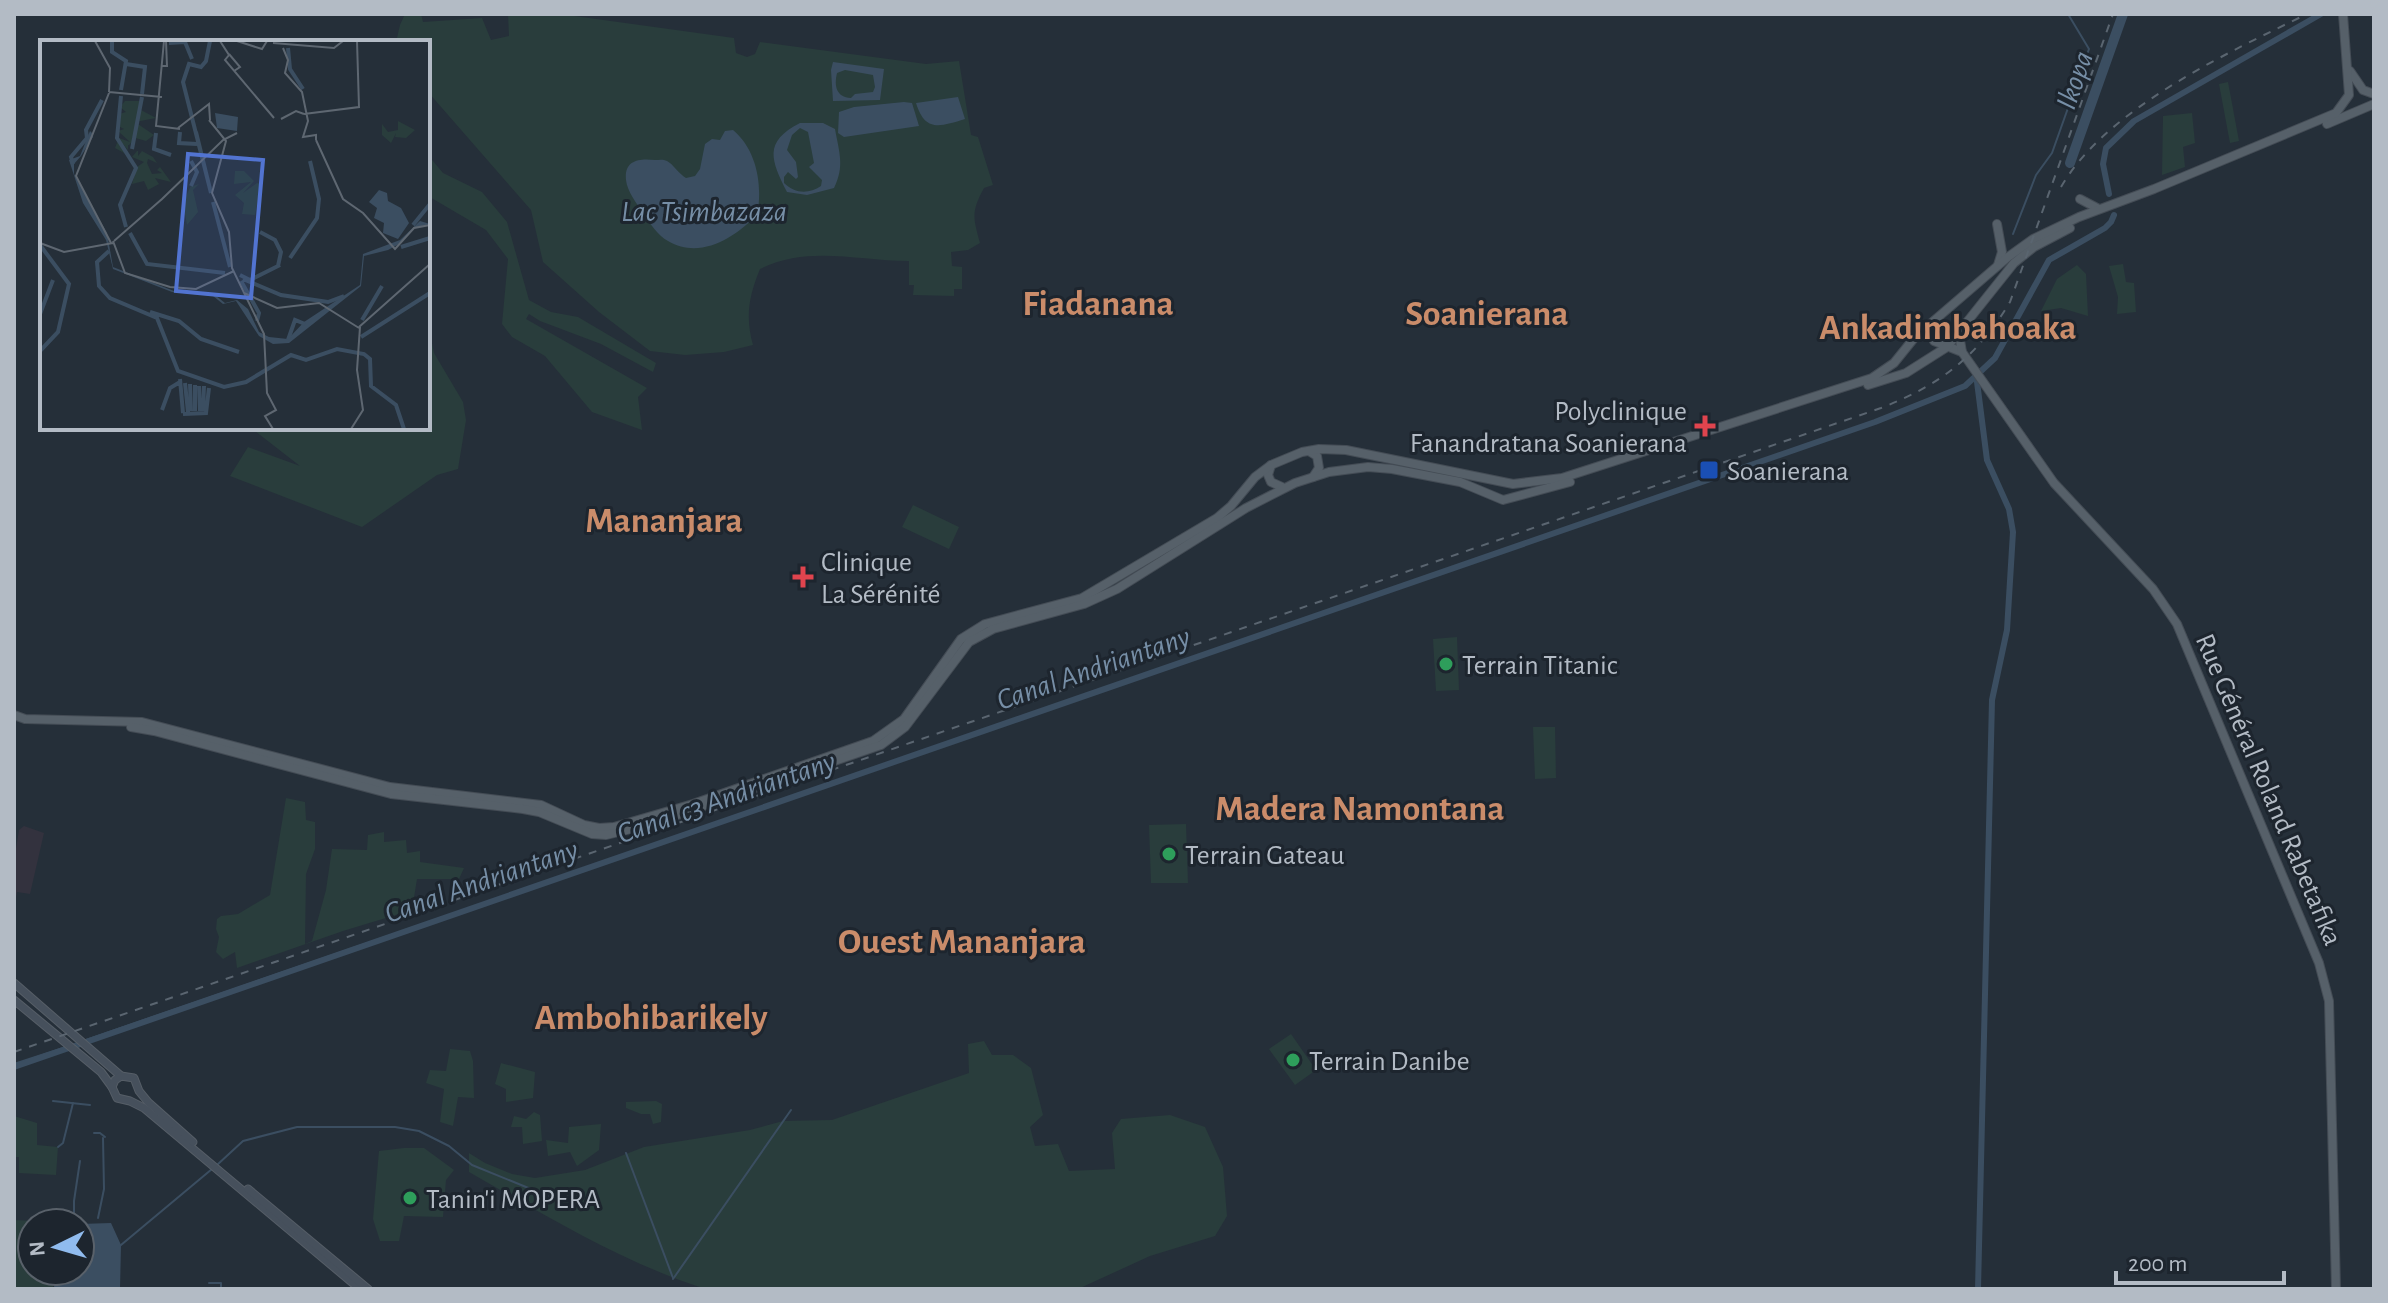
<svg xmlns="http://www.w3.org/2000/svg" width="2388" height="1303" font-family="'Alegreya Sans',sans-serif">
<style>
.medical{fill:#33323e}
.green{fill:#293d3c}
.water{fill:#3b4e61;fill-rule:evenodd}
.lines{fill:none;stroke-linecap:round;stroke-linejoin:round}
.stream{stroke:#3b4e61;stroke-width:2}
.canal{stroke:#3b4e61;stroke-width:6}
.river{stroke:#3b4e61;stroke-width:10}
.secondary-casing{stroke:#565e67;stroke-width:9}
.primary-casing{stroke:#444c55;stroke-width:10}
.secondary{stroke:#46505c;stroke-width:7}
.primary{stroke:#566069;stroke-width:8}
.rail{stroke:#5a6570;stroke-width:2;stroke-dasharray:8 8;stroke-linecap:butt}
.health-dot{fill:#e0444e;stroke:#1d252e;stroke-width:3}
.transit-dot{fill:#1a4fb4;stroke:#1d252e;stroke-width:3}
.leisure-dot{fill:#2e9e5b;stroke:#1d252e;stroke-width:3}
.labels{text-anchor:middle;stroke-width:6;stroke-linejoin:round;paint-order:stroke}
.poi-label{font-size:28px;fill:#b3bbc5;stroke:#1d252e;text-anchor:start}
.street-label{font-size:28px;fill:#b3bbc5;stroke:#1d252e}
.water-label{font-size:30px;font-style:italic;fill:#768ea6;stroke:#1d252e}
.district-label{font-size:36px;font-weight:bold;fill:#ca8c6a;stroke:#1d252e}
.inset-river{fill:none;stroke:#3b4e61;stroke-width:4}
.inset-road{fill:none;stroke:#5e6771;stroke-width:2}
.view{fill:#5274d1;fill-opacity:0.15;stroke:#5274d1;stroke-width:4}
.inset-edge{fill:none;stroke:#b3bbc5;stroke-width:4}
</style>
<rect width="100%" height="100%" fill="#252f39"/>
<!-- medical -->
<polygon class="medical" points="24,826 44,833 30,894 17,892 14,908 14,860 19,830"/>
<!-- green -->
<g class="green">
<path d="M 405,14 L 421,14 L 423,22 L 482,18 L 491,40 L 509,36 L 508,14 L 560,14 L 734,38 L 736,53 L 747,57 L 755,54 L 760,42 L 926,64 L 959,61 L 971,135 L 978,137 L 993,185 L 984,188 C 971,212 973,217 980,243 L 968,250 L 951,252 L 952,266 L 962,267 L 962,289 L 954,289 L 954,296 L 913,295 L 914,285 L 909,285 L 909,261 C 857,261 809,245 760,269 C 749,296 745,316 753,345 L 724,352 L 685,355 L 650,351 L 599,312 L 543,262 L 531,210 L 428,92 L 428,42 L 396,42 L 400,25 Z"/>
<polygon points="2228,82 2239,141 2230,143 2219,84"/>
<polygon points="2192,113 2195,143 2183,147 2185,167 2162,175 2163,116"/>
<polygon points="428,155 443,173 482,192 507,222 529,300 551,312 578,317 656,363 653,372 601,344 540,321 529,314 526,319 647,388 638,397 642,430 592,412 545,356 512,337 502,324 508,259 486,230 428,196"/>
<polygon points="2123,264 2126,282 2134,283 2136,312 2117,314 2118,297 2109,266"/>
<polygon points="2077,265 2086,274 2088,316 2061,308 2041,311 2057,279"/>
<polygon points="428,323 434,353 463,402 466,420 458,469 437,475 362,527 230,476 248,447 300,466 251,428 330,428 342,432 347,428 428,428"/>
<polygon points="913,505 959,527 949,549 902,527"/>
<polygon points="1457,637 1459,690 1436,691 1433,639"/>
<polygon points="1533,727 1555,727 1556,778 1535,779"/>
<polygon points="286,798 305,802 306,820 315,822 315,849 306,874 305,944 312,941 326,890 332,849 367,850 368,835 384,832 384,842 406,840 407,853 420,851 420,862 464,868 459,879 417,879 412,910 343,931 237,968 235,952 223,959 216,952 219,937 216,929 217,919 221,916 238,914 270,895"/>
<polygon points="1186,824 1188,883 1151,883 1149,825"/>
<polygon points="1291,1034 1316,1070 1295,1085 1269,1049"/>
<path d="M 984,1041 L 992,1055 L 1013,1055 L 1031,1068 L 1043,1115 L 1030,1127 L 1035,1146 L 1058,1144 L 1069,1171 L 1115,1169 L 1112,1133 L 1121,1119 L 1170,1115 L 1205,1127 L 1223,1167 L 1227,1216 L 1215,1236 L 1150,1256 L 1078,1289 L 706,1289 C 623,1263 545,1215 469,1172 L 469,1153 L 485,1163 L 512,1174 L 535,1178 L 585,1170 L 644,1147 L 750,1130 L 783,1121 L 832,1120 L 969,1073 L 968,1044 Z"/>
<polygon points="450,1049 470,1051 473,1061 474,1098 458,1097 453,1126 440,1122 444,1089 426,1083 430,1070 446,1071"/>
<polygon points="501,1063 535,1072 533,1098 506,1102 506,1089 495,1084"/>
<polygon points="656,1101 662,1104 661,1122 653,1124 650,1114 641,1114 626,1108 626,1102"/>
<polygon points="534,1112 540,1115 542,1141 523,1144 522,1127 511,1127 514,1116 526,1119"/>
<polygon points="14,1116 37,1123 37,1145 58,1147 56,1175 19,1173 19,1157 14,1157"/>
<polygon points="601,1124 599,1150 577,1166 570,1152 548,1156 546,1140 568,1143 569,1127"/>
<polygon points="404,1148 424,1148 454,1170 446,1180 443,1217 404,1216 399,1241 380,1241 373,1219 379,1151"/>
<polygon points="14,1220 56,1222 32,1223 32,1271 53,1271 53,1289 14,1289"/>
</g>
<!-- water -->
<g class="water">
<path d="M 833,62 L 884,69 L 880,100 L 833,101 L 831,70 ZM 845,70 L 873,75 L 875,87 L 873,92 L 855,94 L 851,98 C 836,97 834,86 837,73 Z"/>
<path d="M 958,97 L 965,119 C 939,127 925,132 916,103 Z"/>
<polygon points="904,102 912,103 919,126 844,137 838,133 839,112 854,107"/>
<path d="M 800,123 L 823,123 L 835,129 C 839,152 845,166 834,188 L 807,195 L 787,192 C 771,160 763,142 800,123 ZM 800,128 L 808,132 L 814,163 L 809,167 L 822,180 L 821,186 C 809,194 795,194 784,183 L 784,177 L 788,172 L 796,179 L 798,177 L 796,162 L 787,150 L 792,135 Z"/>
<path d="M 733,130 C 757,150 763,186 757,215 C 734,238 700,260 668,241 C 658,236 649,222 643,213 C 637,204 627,191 626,180 C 624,160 639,158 655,160 C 659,160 663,159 667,161 C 673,164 679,174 686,178 L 695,176 L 700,169 L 705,144 L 712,139 L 720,140 L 725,131 Z"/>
<polygon points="111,1223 121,1245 120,1289 54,1289 55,1271 80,1271 80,1224"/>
</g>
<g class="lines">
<!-- stream -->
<g class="stream">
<polyline points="2013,234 2036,175 2052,153 2089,49 2068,14"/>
<polyline points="83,1041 998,726"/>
<polyline points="14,1064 66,1047"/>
<polyline points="53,1101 90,1105"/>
<polyline points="94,1133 100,1133 105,1137"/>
<polyline points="58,1147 63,1143 73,1103"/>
<polyline points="626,1153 673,1278"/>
<polyline points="217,1165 243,1141 297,1127 395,1127 419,1131 449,1146 472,1165 553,1198"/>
<polyline points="98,1218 104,1189 103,1138"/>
<polyline points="74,1223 74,1201 80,1161"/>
<polyline points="121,1245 212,1169"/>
<polyline points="673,1279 791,1110"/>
<polyline points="209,1283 221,1283 221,1289"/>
</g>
<!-- canal -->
<g class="canal">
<polyline points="2109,194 2103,164 2106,148 2134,121 2321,14"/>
<polyline points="1976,374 1987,460 2009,509 2013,532 2007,630 1992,700 1978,1289"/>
<polyline points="14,1067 1875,422 1965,386 1995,358 2049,260 2105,228 2111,222 2114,215"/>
</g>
<!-- river -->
<polyline class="river" points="2070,163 2123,14"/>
<!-- secondary casing -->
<g class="secondary-casing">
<g id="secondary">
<polyline points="14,983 121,1076"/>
<polyline points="14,1000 101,1072 112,1087 117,1098 130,1101 144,1108 360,1289"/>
<polyline points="112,1087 115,1080 121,1076 134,1078 139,1091 148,1102 193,1142"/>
<polyline points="248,1189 368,1289"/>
</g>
</g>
<!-- primary casing -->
<g class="primary-casing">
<g id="primary">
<polyline points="2350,71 2363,90 2374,94"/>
<polyline points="2327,124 2374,104"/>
<polyline points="2080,199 2099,209"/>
<polyline points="1997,224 2002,252 1998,265"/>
<polyline points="1930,326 1929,331 1934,341 1962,352"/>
<polyline points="1959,334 1962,352 2054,483 2153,589 2177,624 2319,963 2329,1001 2336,1289"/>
<polyline points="1868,385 1906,373 1947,347 2014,263 2034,247 2070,228"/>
<polyline points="1309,451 1317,456 1319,468 1313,477"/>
<polyline points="1271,465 1268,475 1271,482 1282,487"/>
<polyline points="14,715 25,719 142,722 390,787 541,805 584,825 599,828 614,827 693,804 873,741 904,719 961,639 985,624 1082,598 1217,518 1231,506 1255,477 1271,465 1302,452 1319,449 1346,450 1513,484 1562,478 1872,378 1894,363 1915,337 2008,257 2033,239 2079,217 2154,189 2336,113 2349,95 2343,14"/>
<polyline points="131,727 154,731 391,794 523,809 539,812 592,834 606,835 651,824 881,745 905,727 969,642 993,629 1084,604 1117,589 1246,508 1295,483 1329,472 1368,467 1392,469 1460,482 1503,500 1570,482"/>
</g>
</g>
<!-- secondary -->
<use href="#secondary" class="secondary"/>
<!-- primary -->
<use href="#primary" class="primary"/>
<!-- rail -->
<g class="rail">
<path d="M 2061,187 C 2106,109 2227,53 2307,14"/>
<path d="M 14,1052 L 1881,408 C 1940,385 1977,357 2010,302 L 2113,14"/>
</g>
</g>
<!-- markers -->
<g class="health-dot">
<path d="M1701 414h8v8h8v8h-8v8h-8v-8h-8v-8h8z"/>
<path d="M799 565h8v8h8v8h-8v8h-8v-8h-8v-8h8z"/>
</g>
<rect class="transit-dot" x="1699" y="460" width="20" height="20" rx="4"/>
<g class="leisure-dot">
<circle cx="1446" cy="664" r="8"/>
<circle cx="1169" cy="854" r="8"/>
<circle cx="1293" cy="1060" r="8"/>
<circle cx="410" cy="1198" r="8"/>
</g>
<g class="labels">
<!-- poi labels -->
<g class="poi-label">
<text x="1687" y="420" text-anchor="end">Polyclinique<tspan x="1687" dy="32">Fanandratana Soanierana</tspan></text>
<text x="1727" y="480">Soanierana</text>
<text x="821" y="571">Clinique<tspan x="821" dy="32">La Sérénité</tspan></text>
<text x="1462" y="674">Terrain Titanic</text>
<text x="1185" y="864">Terrain Gateau</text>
<text x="1309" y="1070">Terrain Danibe</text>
<text x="426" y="1208">Tanin'i MOPERA</text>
</g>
<!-- street labels -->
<g class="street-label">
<text transform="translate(2270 789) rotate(67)" y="10">Rue Général Roland Rabetafika</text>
</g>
<!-- water labels -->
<g class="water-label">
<text transform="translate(2074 80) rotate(-71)" y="10">Ikopa</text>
<text x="704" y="221">Lac Tsimbazaza</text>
<text transform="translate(1093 668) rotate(-19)" y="10">Canal Andriantany</text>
<text transform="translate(726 797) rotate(-19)" y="10">Canal c3 Andriantany</text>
<text transform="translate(481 881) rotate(-19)" y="10">Canal Andriantany</text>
</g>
<!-- district labels -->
<g class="district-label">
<text x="1098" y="315">Fiadanana</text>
<text x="1487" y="325">Soanierana</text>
<text x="1948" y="339">Ankadimbahoaka</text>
<text x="664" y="532">Mananjara</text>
<text x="1360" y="820">Madera Namontana</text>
<text x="962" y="953">Ouest Mananjara</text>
<text x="651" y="1029">Ambohibarikely</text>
</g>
</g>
<!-- overview -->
<g transform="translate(40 40)">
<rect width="390" height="390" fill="#252f39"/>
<path d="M 85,61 L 99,61 L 99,76 L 101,70 L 116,78 L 95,82 L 114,95 L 106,101 L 92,97 L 94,100 L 89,105 L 95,106 L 88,105 L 88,110 L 83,104 L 84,113 L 75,108 L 79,98 L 90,102 L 78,91 L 84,89 L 78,86 L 79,74 L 86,72 L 80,67 ZM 358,81 L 375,90 L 366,98 L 355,97 L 356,93 L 351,103 L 342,95 L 342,84 L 348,92 L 358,90 ZM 97,111 L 98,111 L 98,116 L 102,111 L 113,117 L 117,123 L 108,119 L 107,123 L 112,134 L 122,133 L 117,130 L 120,127 L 131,142 L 115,138 L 119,144 L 108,150 L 104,141 L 92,144 L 97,127 L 104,122 L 92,117 ZM 195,131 L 204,131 L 214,141 L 203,153 L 217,143 L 221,144 L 215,175 L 202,174 L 204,163 L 195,155 L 211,142 L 194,144 ZM 153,141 L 153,146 L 159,144 L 153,150 L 158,172 L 147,185 L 143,163 Z" fill="#293d3c"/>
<path d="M 175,73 L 198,77 L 197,91 L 177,88 ZM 50,91 L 52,93 L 53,97 L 41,116 L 34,124 L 34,134 L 67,193 L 73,227 L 134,251 L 175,255 L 185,263 L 197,260 L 208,269 L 219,292 L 229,297 L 248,299 L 264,282 L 320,245 L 323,214 L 360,200 L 380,181 L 390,184 L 373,188 L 361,203 L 348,210 L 324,216 L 321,246 L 249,303 L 233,304 L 219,296 L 196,261 L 183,264 L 173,256 L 132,252 L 73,229 L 66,200 L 43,163 L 29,120 L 40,116 ZM 339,150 L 347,153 L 348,161 L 361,168 L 369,183 L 358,199 L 343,193 L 344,183 L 334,178 L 337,168 L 329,162 Z" fill="#3b4e61"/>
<path class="inset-river" d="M 72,1 L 72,12 L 86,21 L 81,50M 170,1 L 166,21 L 161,27 L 149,24 L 143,42 L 171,153M 129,3 L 145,2 L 152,19M 248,8 L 250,29 L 263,49M 86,24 L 105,27 L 102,54M 81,56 L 77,98 L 96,128 L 80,165 L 86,187M 140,92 L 139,103 L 157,104M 156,92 L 170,149M 116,93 L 114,109 L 131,115M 92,109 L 102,57M 151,121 L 157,132 L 151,146M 33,124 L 31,117 L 47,98 L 46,90 L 62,60M 173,162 L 190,227M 373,185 L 390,164M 220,192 L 235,200 L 241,212 L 238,226M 90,193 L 107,224 L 185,233M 361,207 L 390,198M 69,211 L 57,222 L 59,246 L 70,258 L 117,278 L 138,331 L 184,347 L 206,342 L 251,315 L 266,320 L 297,309 L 324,314 L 330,319 L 331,346 L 356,365 L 364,389M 250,218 L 277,178 L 279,159 L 270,121M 200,235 L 210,240 L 240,225M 203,239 L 241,255 L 288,262 L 304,256M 201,241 L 219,273 L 217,281M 110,272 L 139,281 L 161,299 L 199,312M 0,274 L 13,240M 322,280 L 342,246M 321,297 L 390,253M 248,300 L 255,280 L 265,284M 0,311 L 18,292 L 29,244 L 0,205M 140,339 L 143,373M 145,343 L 148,372M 150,344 L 151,371M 155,345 L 155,371M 159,346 L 160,371M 122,370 L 130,348 L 140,342M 163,371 L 164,346M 143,374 L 166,373 L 169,348"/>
<path class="inset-road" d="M 55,1 L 70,28 L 69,52M 124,1 L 116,86 L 140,89M 180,1 L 189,15 L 185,20 L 234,78M 197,1 L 222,9 L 227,1M 233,3 L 294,8 L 303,1M 243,8 L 248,20 L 245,33 L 262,52 L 268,81 L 263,97 L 276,95 L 276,100M 189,14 L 200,27 L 194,31M 121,26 L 127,26 L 126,1M 69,52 L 122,57M 69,53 L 36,136 L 71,203M 264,74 L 319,67 L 317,1M 241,79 L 256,71 L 264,74M 169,80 L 186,101 L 172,153 L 189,192 L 192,228 L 224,294 L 227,353 L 236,370 L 225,376 L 233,389M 138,88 L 169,64 L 170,80M 276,100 L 303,159 L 323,173 L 355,209 L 374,188 L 390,185M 121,160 L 183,100 L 197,93M 73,201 L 85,233 L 130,247 L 156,249 L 194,231M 74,201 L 122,159M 0,203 L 24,212 L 73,203M 204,253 L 237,268 L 279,263 L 319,288M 319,287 L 390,224M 311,389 L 323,370 L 317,330 L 320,287"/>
<path class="view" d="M 148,114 L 223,120 L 211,258 L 136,251 Z"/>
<rect width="390" height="390" class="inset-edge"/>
</g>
<!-- border -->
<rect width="2388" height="1303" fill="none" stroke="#b3bbc5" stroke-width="32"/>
<!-- north arrow -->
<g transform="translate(56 1247) rotate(265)"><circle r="38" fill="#1d252e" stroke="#59616a" stroke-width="2"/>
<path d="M0-6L14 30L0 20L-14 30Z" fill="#90bbee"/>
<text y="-12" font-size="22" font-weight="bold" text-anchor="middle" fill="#b3bbc5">N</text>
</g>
<!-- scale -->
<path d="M2116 1271v12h168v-12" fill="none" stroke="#b3bbc5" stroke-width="4"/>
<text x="2128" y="1271" font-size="24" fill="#b3bbc5" stroke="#1d252e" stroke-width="6" paint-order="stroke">200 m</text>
</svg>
